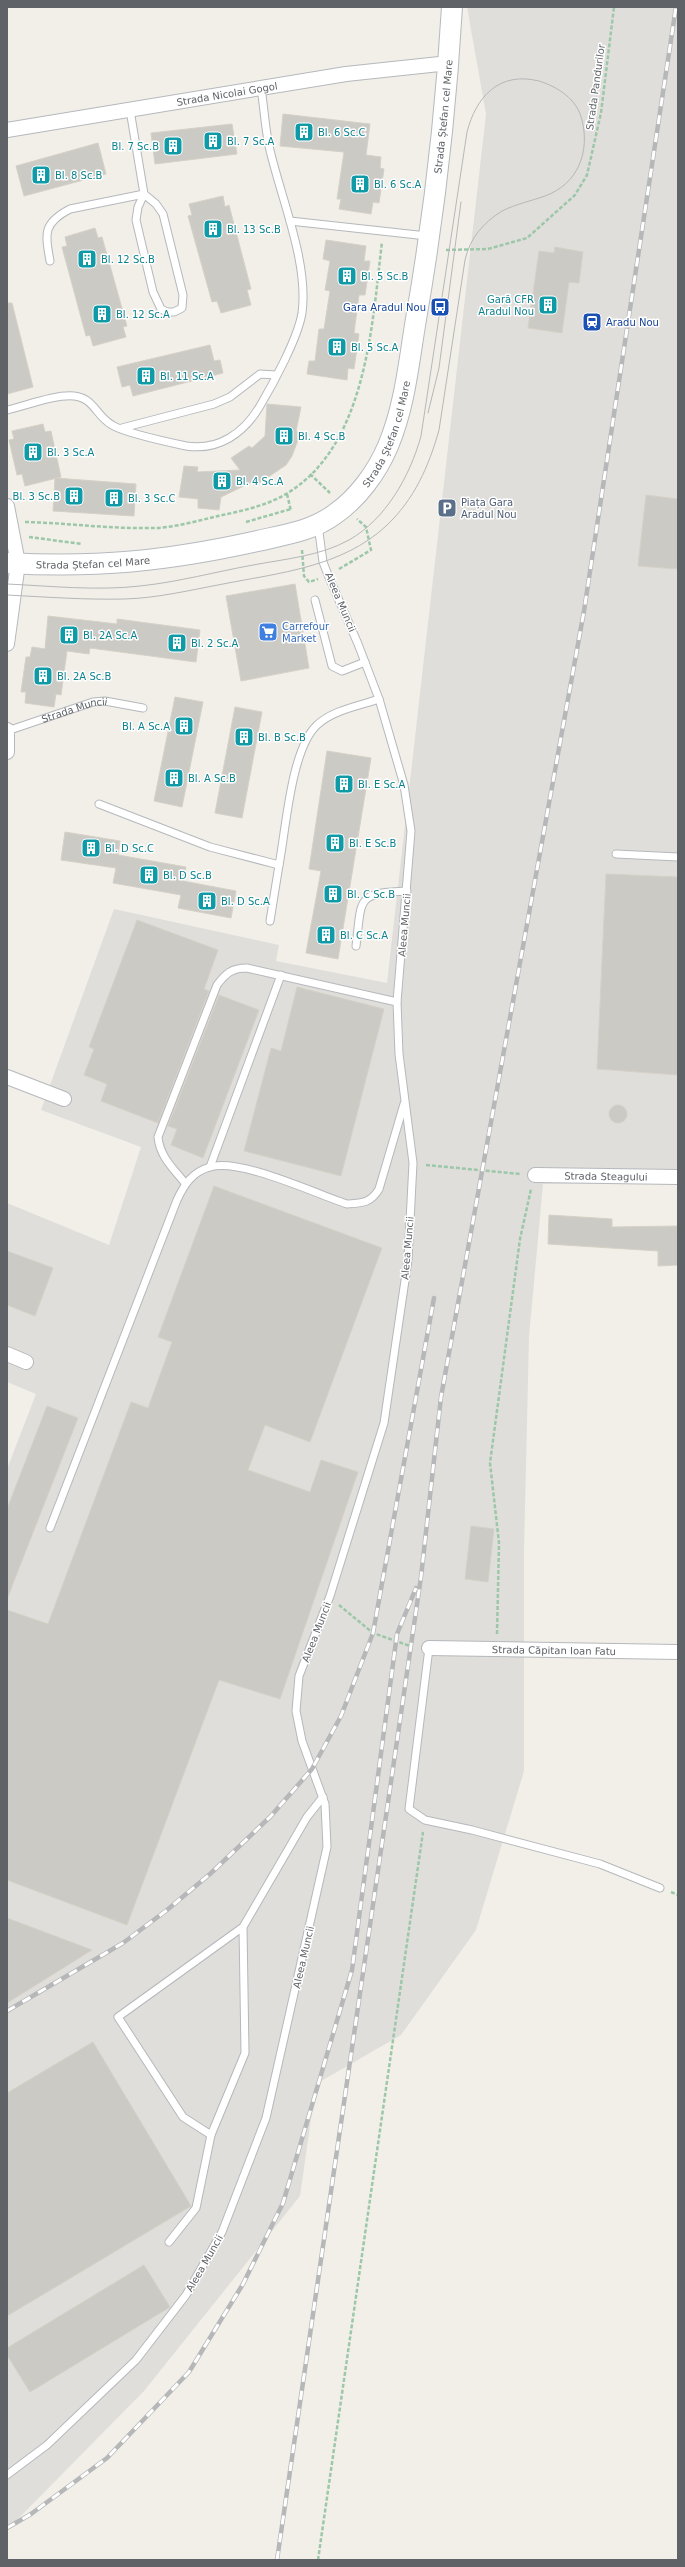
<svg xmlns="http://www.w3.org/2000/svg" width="685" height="2567" font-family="'DejaVu Sans',sans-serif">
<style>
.industrial{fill:#e0deda}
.building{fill:#cccac5;stroke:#d6d1c6}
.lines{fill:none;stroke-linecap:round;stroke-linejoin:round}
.service-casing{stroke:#b5b8bc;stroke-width:9}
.minor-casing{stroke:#b5b8bc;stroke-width:16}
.secondary-casing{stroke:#b6babf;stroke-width:22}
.path{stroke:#9cc7a9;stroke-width:2.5;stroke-dasharray:4 2;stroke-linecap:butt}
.service{stroke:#fff;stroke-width:7}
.minor{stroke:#fff;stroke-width:14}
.secondary{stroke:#fff;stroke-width:20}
.tram{stroke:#b6b7b8;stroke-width:1}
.rail-casing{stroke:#b6b7b8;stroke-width:4.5}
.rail{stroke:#fff;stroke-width:3;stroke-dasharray:9;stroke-linecap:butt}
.labels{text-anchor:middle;stroke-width:3;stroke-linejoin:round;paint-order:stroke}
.street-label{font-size:10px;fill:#5f6368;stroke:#fff}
.culture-label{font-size:10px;fill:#0d838f;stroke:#fff;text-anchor:start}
.transit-label{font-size:10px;fill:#164399;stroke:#fff;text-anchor:end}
.service-label{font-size:10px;fill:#4e5e75;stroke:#fff;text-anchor:start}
.shop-label{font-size:10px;fill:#366cbe;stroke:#fff;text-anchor:start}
</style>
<rect width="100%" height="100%" fill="#f1efe8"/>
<!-- industrial -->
<polygon class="industrial" points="467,7 678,7 678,1182 543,1184 529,1337 524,1550 524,1771 476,1930 401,2035 316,2084 300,2196 144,2391 7,2530 7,1469 36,1394 7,1382 7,1203 109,1245 141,1147 41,1110 114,909 279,945 276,961 387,983 486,114"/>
<!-- building -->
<g class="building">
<polygon points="283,114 370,124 366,155 381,157 380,168 384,169 379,203 373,202 371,214 339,209 341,199 337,199 344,152 280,146"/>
<polygon points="232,124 237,154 155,164 151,133"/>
<polygon points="98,143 106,174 24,196 16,166"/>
<polygon points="223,196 225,207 229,205 251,289 247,290 251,305 221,313 217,301 212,302 188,216 192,215 189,204"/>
<polygon points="95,228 98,238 102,237 127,326 123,327 126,337 93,346 90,335 86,336 62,247 67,246 65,237"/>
<polygon points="326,240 366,246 364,261 370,261 365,295 359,295 354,333 359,334 354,369 348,368 347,380 307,374 309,361 315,361 319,329 324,329 330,291 325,290 330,261 323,259"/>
<polygon points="555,247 583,252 579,283 569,282 562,333 528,328 539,251 554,253"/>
<polygon points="7,303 12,303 33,387 7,394"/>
<polygon points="210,345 214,361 220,360 223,373 133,396 130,385 122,387 117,367"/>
<polygon points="267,404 301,407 296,431 301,432 292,456 286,465 255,486 252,482 221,497 219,510 198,508 198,499 179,497 184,466 198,467 197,472 240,470 231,458 249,446 252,448 265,436"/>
<polygon points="43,424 45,432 51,431 61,477 25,486 22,474 17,475 9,440 14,439 12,431"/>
<polygon points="55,478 136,484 134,516 53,511"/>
<polygon points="646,495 678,499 678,569 638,566"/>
<polygon points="295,584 309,668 241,681 226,596"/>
<polygon points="48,616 117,624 117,619 200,630 196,662 90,648 89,654 67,651 61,695 56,694 54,707 25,703 26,692 21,692 26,657 30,657 32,647 45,649"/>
<polygon points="175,697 203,702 182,807 154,801"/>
<polygon points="235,707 262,712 242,818 215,813"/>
<polygon points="327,751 371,758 338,959 306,953 321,871 309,869"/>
<polygon points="65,832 120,841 118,855 186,867 183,881 236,891 231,918 178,908 181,895 113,883 116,868 61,860"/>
<polygon points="606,874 678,877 678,1075 597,1069"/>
<polygon points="137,920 218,950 204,989 209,991 158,1123 101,1101 107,1084 84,1075 94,1049 89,1047"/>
<polygon points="297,987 384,1009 341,1176 244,1151 271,1048 281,1051"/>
<polygon points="219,995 259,1010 203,1158 171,1145 177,1129 168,1126"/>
<circle cx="618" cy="1114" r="9"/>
<polygon points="214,1186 382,1248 310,1442 265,1425 248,1470 310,1492 321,1460 358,1472 280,1699 219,1680 127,1925 7,1880 7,1610 48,1624 131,1402 148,1408 172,1342 158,1337"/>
<polygon points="549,1215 612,1219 612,1227 678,1226 678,1265 658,1266 658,1251 548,1244"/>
<polygon points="7,1251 53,1268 35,1316 7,1305"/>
<polygon points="47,1406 78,1418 7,1599 7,1509"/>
<polygon points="471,1526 494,1529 488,1582 465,1579"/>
<polygon points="7,1918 92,1950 7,2003"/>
<polygon points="93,2042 191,2206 7,2316 7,2093"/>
<polygon points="144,2265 170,2307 30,2392 7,2355 7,2348"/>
</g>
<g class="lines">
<!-- service casing -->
<g class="service-casing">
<g id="service">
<polyline points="290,221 427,236"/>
<path d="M 50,261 C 45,233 43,223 70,209 L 144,194 L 156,204 L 163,214 L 183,295 L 182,308 L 174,312 L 167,312 L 161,309 L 153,292 L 136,220 L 138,207 L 144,194 L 130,110"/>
<path d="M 7,410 C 25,406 56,394 74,396 C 94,398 96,416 112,425 C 123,432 172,443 186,446 C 219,451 244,433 260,406 C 273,384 298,338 302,313 C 309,262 280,196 269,146 C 265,127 264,107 261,88"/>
<polyline points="122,428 214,404 230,397 260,374 276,375"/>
<polyline points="315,600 332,666 342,671 365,662"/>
<path id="s1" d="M 7,731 L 93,702 L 105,701 L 143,708"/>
<path d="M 99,804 L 210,847 L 279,865 C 286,829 291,749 317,725 C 333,710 359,706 379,699"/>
<polyline points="616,854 678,857"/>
<polyline points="270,921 279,865"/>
<path d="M 356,946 C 362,899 355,893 407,891"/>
<polyline points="210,1167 281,975"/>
<path d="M 185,1183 C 173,1168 160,1157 158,1137 L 217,985 C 226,973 232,968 247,968 L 397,1002"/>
<path d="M 50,1528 L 177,1200 C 184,1185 192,1172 210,1167 C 240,1158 314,1193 347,1204 C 362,1203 371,1203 379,1189 L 404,1104"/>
<polyline points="429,1648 409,1809 425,1820 472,1830 600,1864 660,1888"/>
<polyline points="243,1927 118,2017 183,2117 211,2135 245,2053 243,1927 307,1817 323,1797"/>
<polyline points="169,2242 196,2208 211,2135"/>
<polyline points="7,2475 47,2445 136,2360 186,2295 222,2232 266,2118 327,1847 325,1804 302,1741 296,1711 299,1676 330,1596 384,1423 408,1260 413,1163 399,1054 397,1002 411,831 404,785 379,699 358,644 328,575 323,562 318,525"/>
</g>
</g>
<!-- minor casing -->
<g class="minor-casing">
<g id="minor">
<path id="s2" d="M 7,130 L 346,74 L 449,63"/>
<polyline points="7,506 18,563 7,644"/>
<polyline points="7,730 7,752"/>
<polyline points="7,1077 64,1099"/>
<path id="s3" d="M 535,1175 L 678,1177"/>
<polyline points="7,1354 26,1362"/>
<path id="s4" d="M 429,1648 L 678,1652"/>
</g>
</g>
<!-- secondary casing -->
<g class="secondary-casing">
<g id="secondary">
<path id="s5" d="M 7,563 C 97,568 166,561 253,542 C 282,535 311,532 335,514 C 358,498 377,472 388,446 C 405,406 409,361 416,319 C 434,216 446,111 452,7"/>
</g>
</g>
<!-- path -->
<g class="path">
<polyline points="446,250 488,249 527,238 575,195 587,175 601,113 614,7"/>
<polyline points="310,474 330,493"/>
<polyline points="287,494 291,511"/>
<path d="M 25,522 C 68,523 110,529 152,528 C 173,528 197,521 218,516 C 241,511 266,506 286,494 C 367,446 372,324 382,242"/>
<polyline points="246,522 291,509"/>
<polyline points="29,537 82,544"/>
<polyline points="302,550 304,576 309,582 318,579"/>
<polyline points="339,569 371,550 366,527 357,519"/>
<polyline points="426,1165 520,1174"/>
<polyline points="339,1605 373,1633 413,1647"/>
<polyline points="497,1634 499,1543 490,1463 520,1239 531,1189"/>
<polyline points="671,1892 678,1895"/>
<polyline points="318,2560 423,1832"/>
</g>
<!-- service -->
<use href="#service" class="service"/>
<!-- minor -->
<use href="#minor" class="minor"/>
<!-- secondary -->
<use href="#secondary" class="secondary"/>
<!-- tram -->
<g class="tram">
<polyline points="428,413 439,368 461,202"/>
<path d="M 7,584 C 50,586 97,591 140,586 C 178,582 215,572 253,565 C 285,559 320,556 349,540 C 386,519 410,476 421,436 L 467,132 C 476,97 499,71 539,81 C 558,87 577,99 582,120 C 590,152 578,184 545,196 C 531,201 516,204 502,211 C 483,223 470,238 465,260 L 439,430 C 429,466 414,500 386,526 C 342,567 279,573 223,584 C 191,590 158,598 125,599 C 86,600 46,597 7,595"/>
</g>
<!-- rail casing -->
<g class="rail-casing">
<g id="rail">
<polyline points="7,2011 123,1943 167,1910 210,1874 270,1817 312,1769 341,1716 373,1633 434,1298"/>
<polyline points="7,2528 31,2514 107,2458 189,2372 243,2284 283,2203 352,1970 397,1634 416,1588"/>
<polyline points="277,2560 421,1577 441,1397 584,611 676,7"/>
</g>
</g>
<!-- rail -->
<use href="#rail" class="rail"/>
</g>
<!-- icons -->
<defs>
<g id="building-square" transform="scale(1)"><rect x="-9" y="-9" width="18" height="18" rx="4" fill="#0f9aa8" stroke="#fff"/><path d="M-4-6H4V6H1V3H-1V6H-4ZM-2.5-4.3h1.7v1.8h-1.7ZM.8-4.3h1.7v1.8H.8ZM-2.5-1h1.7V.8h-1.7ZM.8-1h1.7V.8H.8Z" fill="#fff"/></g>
<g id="bus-square" transform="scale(1)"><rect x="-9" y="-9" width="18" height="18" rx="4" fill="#1a4fb4" stroke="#fff"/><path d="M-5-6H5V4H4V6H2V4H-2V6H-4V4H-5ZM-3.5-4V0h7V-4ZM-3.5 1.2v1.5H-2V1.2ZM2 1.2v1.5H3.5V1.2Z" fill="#fff"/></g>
<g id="station-square" transform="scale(1)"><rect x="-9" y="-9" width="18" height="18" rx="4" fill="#1a4fb4" stroke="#fff"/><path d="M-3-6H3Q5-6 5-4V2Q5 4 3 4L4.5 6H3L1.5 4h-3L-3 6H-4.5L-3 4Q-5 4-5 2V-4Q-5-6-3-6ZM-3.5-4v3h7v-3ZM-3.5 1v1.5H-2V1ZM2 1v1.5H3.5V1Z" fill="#fff"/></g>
<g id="parking-square" transform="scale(1)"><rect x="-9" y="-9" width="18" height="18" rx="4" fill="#5c6f8a" stroke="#fff"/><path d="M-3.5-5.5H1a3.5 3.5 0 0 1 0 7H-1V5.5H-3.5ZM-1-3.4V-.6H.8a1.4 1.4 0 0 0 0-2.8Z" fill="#fff"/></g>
<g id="supermarket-square" transform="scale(1)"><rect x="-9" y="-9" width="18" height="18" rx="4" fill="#3f7fe0" stroke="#fff"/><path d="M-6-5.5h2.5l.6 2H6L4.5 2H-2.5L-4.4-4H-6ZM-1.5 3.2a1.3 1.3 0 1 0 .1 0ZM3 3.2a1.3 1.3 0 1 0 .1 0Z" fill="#fff"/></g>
</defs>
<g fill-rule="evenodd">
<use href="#building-square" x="304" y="132"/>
<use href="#building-square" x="213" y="141"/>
<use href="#building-square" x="173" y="146"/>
<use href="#building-square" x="41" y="175"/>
<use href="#building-square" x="360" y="184"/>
<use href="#building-square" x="213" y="229"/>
<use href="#building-square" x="87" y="259"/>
<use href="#building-square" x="347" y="276"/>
<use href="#building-square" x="548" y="305"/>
<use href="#bus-square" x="440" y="307"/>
<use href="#building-square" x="102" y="314"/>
<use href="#station-square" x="592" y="322"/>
<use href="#building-square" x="337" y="347"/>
<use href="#building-square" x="146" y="376"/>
<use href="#building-square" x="284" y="436"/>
<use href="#building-square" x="33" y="452"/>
<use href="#building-square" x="222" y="481"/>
<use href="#building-square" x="74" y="496"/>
<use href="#building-square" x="114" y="498"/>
<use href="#parking-square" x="447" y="508"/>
<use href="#supermarket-square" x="268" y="632"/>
<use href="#building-square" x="69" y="635"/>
<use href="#building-square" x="177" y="643"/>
<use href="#building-square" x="43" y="676"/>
<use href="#building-square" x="184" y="726"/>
<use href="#building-square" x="244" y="737"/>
<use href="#building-square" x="174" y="778"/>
<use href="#building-square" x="344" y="784"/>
<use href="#building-square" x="335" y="843"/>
<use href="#building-square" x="91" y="848"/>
<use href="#building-square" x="149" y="875"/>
<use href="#building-square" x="333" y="894"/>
<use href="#building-square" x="207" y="901"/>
<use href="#building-square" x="326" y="935"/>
</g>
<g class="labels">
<!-- street labels -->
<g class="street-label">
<text transform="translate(595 87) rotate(-82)" y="4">Strada Pandurilor</text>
<text dy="4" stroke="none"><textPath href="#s2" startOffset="223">Strada Nicolai Gogol</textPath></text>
<text dy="4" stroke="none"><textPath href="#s5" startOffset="757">Strada Ștefan cel Mare</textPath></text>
<text dy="4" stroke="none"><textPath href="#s5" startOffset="433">Strada Ștefan cel Mare</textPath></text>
<text dy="4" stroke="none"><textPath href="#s5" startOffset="86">Strada Ștefan cel Mare</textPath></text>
<text transform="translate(341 602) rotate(67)" y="4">Aleea Muncii</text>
<text dy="4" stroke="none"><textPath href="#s1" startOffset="71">Strada Muncii</textPath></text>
<text transform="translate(404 925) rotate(-85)" y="4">Aleea Muncii</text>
<text dy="4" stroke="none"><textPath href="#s3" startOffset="71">Strada Steagului</textPath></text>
<text transform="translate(407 1248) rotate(-85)" y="4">Aleea Muncii</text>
<text transform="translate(316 1632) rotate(-69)" y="4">Aleea Muncii</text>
<text dy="4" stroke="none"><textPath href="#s4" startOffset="125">Strada Căpitan Ioan Fatu</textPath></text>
<text transform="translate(303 1957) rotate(-77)" y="4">Aleea Muncii</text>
<text transform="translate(204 2263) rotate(-60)" y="4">Aleea Muncii</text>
</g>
<!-- culture labels -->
<g class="culture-label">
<text x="318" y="136">Bl. 6 Sc.C</text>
<text x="227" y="145">Bl. 7 Sc.A</text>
<text x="159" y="150" text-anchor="end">Bl. 7 Sc.B</text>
<text x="55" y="179">Bl. 8 Sc.B</text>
<text x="374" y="188">Bl. 6 Sc.A</text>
<text x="227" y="233">Bl. 13 Sc.B</text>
<text x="101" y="263">Bl. 12 Sc.B</text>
<text x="361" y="280">Bl. 5 Sc.B</text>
<text x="534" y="303" text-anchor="end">Gară CFR<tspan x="534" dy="12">Aradul Nou</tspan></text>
<text x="116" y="318">Bl. 12 Sc.A</text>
<text x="351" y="351">Bl. 5 Sc.A</text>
<text x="160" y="380">Bl. 11 Sc.A</text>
<text x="298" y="440">Bl. 4 Sc.B</text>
<text x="47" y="456">Bl. 3 Sc.A</text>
<text x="236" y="485">Bl. 4 Sc.A</text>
<text x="60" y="500" text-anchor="end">Bl. 3 Sc.B</text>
<text x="128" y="502">Bl. 3 Sc.C</text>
<text x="83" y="639">Bl. 2A Sc.A</text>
<text x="191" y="647">Bl. 2 Sc.A</text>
<text x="57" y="680">Bl. 2A Sc.B</text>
<text x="170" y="730" text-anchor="end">Bl. A Sc.A</text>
<text x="258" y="741">Bl. B Sc.B</text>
<text x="188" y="782">Bl. A Sc.B</text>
<text x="358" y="788">Bl. E Sc.A</text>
<text x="349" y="847">Bl. E Sc.B</text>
<text x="105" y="852">Bl. D Sc.C</text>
<text x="163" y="879">Bl. D Sc.B</text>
<text x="347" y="898">Bl. C Sc.B</text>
<text x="221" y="905">Bl. D Sc.A</text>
<text x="340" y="939">Bl. C Sc.A</text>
</g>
<!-- transit labels -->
<g class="transit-label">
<text x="426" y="311">Gara Aradul Nou</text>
<text x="606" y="326" text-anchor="start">Aradu Nou</text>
</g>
<!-- service labels -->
<g class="service-label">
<text x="461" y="506">Piața Gara<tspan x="461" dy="12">Aradul Nou</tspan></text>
</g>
<!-- shop labels -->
<g class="shop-label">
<text x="282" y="630">Carrefour<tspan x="282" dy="12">Market</tspan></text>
</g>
</g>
<!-- border -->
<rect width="685" height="2567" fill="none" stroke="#5f6368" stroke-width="16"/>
</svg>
